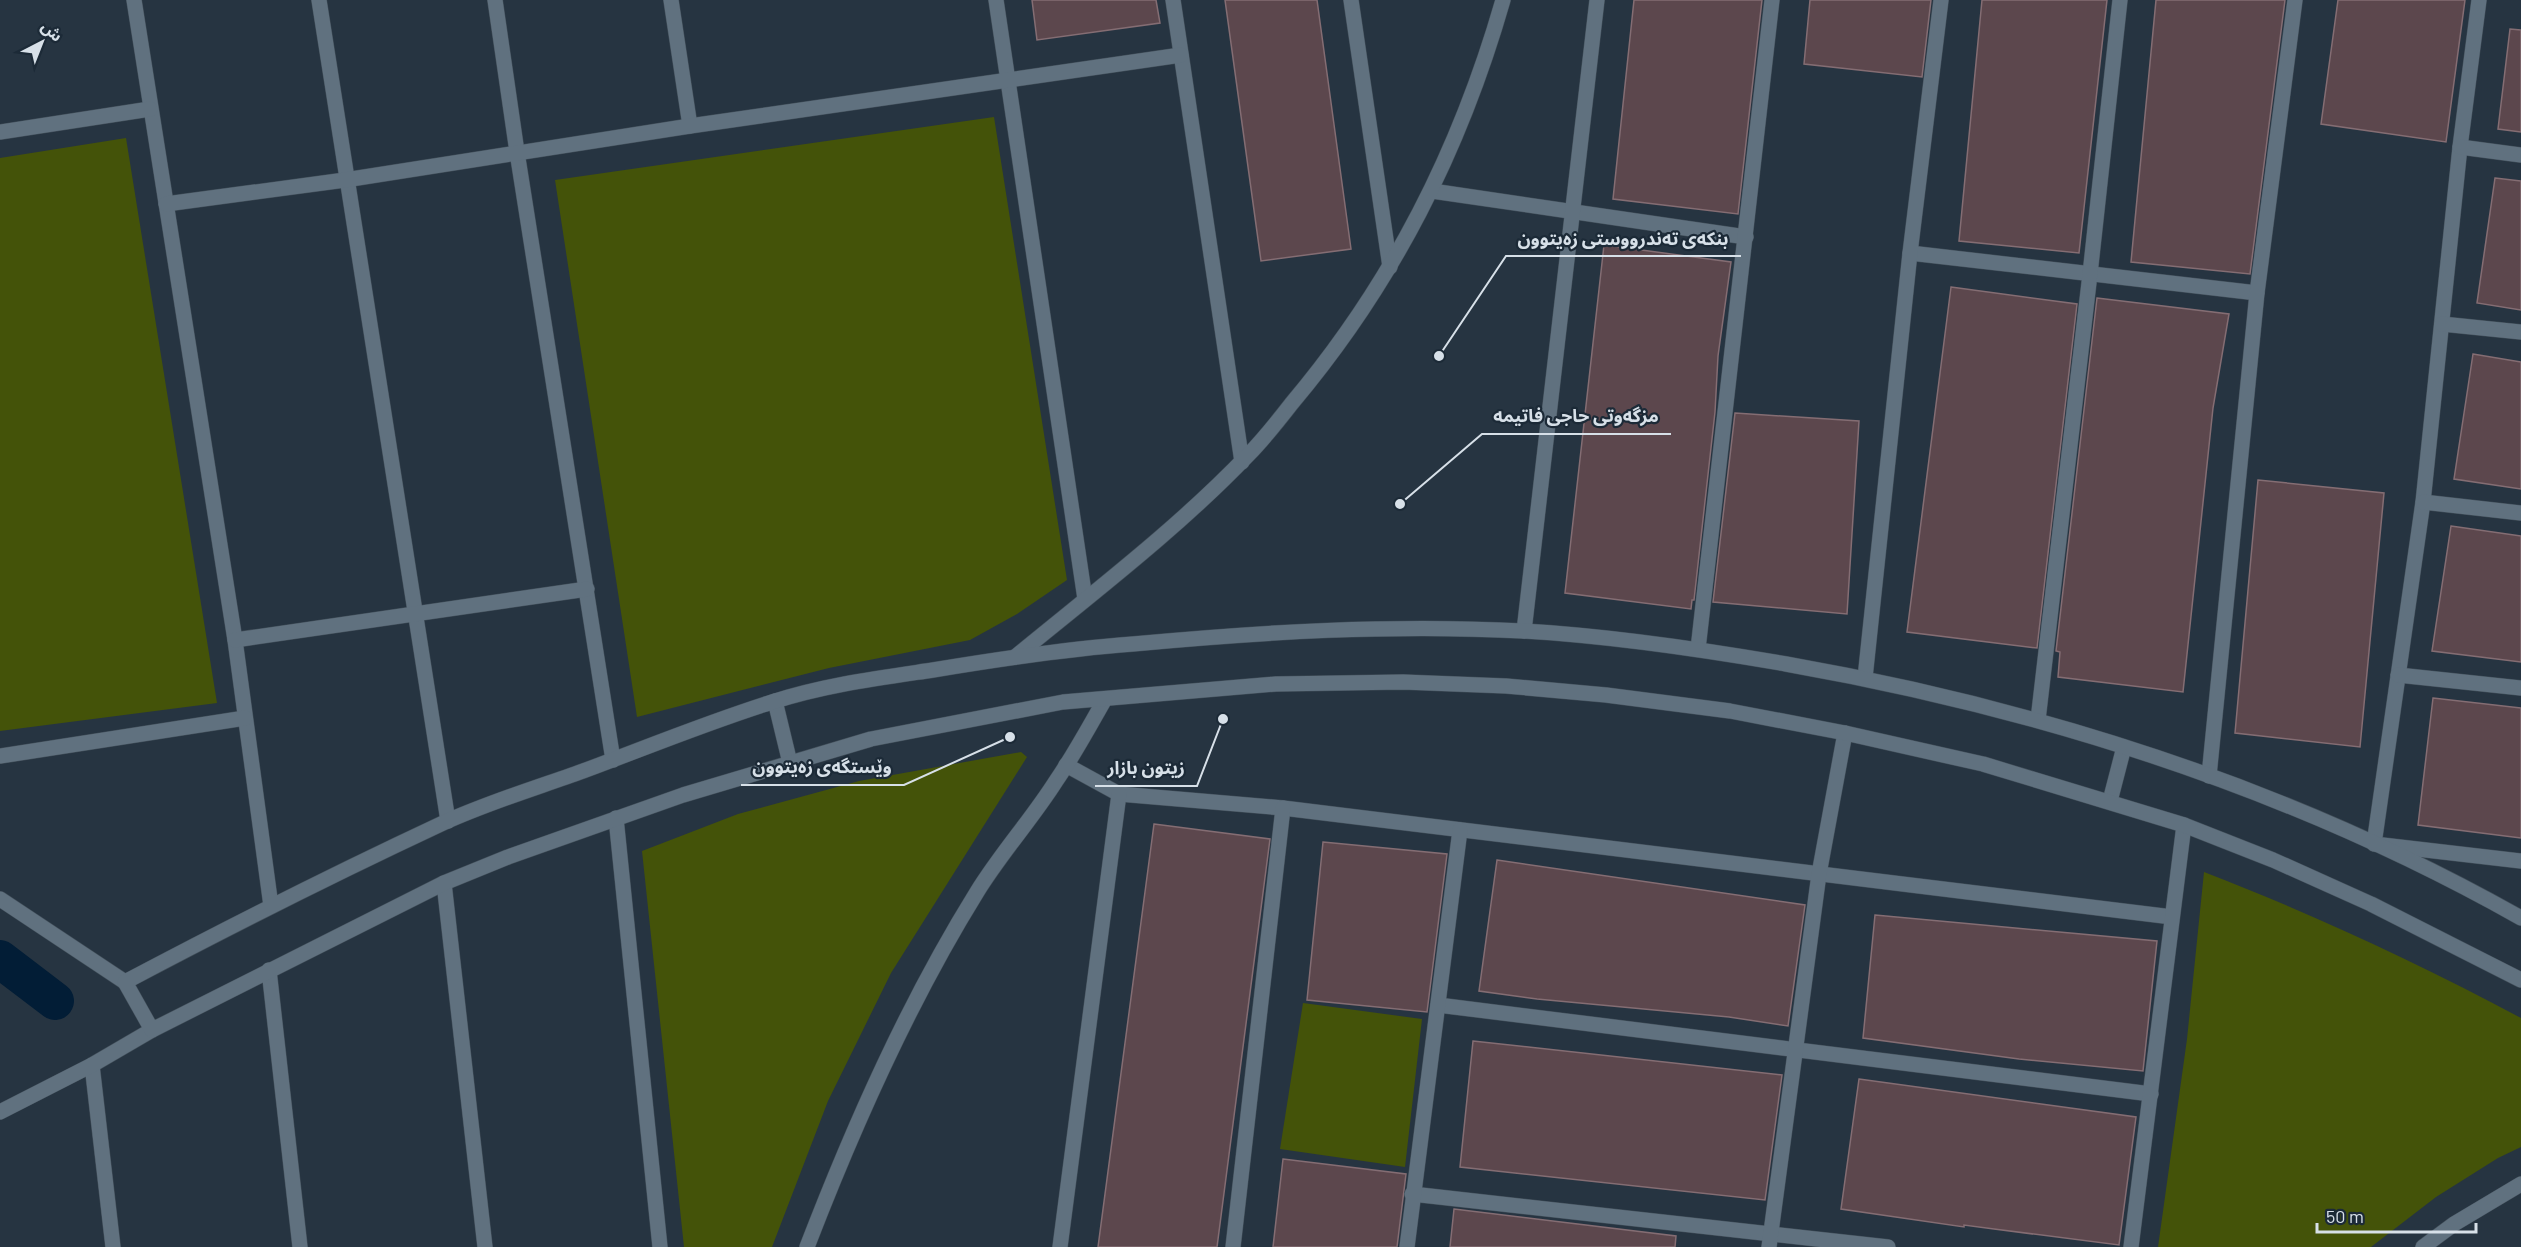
<svg xmlns="http://www.w3.org/2000/svg" width="2521" height="1247" font-family="Barlow,'Noto Sans Arabic',sans-serif">
<style>
.green{fill:#445309}
.lines{fill:none;stroke-linecap:round;stroke-linejoin:round}
.river{stroke:#021d36;stroke-width:38}
.building{fill:#5c474d;stroke:#846d73;stroke-width:1.5}
.minor-casing{stroke:#424f5a;stroke-width:16}
.tertiary-casing{stroke:#424f5a;stroke-width:16}
.minor{stroke:#60717f;stroke-width:15}
.tertiary{stroke:#60717f;stroke-width:15}
.leader{fill:none;stroke:#d7e0e8;stroke-width:2}
.callout-dot{fill:#d7e0e8;stroke:#1c2a37;stroke-width:2}
.callout-label{font-size:18px;text-anchor:middle;font-weight:bold;fill:#d7e0e8;stroke:#1c2a37;stroke-width:4.5;stroke-linejoin:round;paint-order:stroke}
</style>
<rect width="100%" height="100%" fill="#263441"/>
<!-- green -->
<g class="green">
<polygon points="994,117 1067,580 1017,614 970,640 829,668 637,717 555,180"/>
<polygon points="126,138 217,703 0,731 0,158"/>
<polygon points="1021,752 1027,757 891,973 828,1101 772,1247 684,1247 642,851 738,814 859,781"/>
<path d="M 2204,872 C 2313,914 2418,963 2521,1018 L 2521,1147 L 2498,1158 L 2436,1197 L 2371,1247 L 2158,1247 L 2187,1039 Z"/>
<polygon points="1303,1003 1422,1019 1405,1167 1280,1149"/>
</g>
<g class="lines">
<!-- river -->
<polyline class="river" points="0,959 55,1001"/>
</g>
<!-- building -->
<g class="building">
<polygon points="1032,0 1156,0 1160,23 1037,40"/>
<polygon points="1225,0 1317,0 1351,249 1261,261"/>
<polygon points="1634,0 1762,0 1738,214 1613,199"/>
<polygon points="1810,0 1931,0 1922,77 1804,64"/>
<polygon points="1982,0 2107,0 2079,253 1959,241"/>
<polygon points="2156,0 2285,0 2250,274 2131,262"/>
<polygon points="2338,0 2465,0 2446,142 2321,124"/>
<polygon points="2510,29 2521,30 2521,132 2498,129"/>
<polygon points="2495,178 2521,181 2521,310 2477,303"/>
<polygon points="1604,245 1731,262 1718,356 1715,412 1694,600 1692,600 1691,609 1565,593"/>
<polygon points="1951,287 2077,304 2037,648 1907,632"/>
<polygon points="2097,298 2229,314 2213,408 2183,692 2058,677 2060,652 2056,651"/>
<polygon points="2473,354 2521,362 2521,489 2454,479"/>
<polygon points="1735,413 1859,421 1847,614 1713,602"/>
<polygon points="2258,480 2384,493 2360,747 2235,733"/>
<polygon points="2451,526 2521,536 2521,662 2432,651"/>
<polygon points="2433,698 2521,708 2521,838 2418,825"/>
<polygon points="1154,824 1270,839 1217,1247 1098,1247"/>
<polygon points="1323,842 1447,854 1427,1012 1307,1000"/>
<polygon points="1497,860 1805,905 1788,1026 1729,1017 1537,999 1479,991"/>
<polygon points="1875,915 2157,941 2143,1071 2019,1059 1863,1038"/>
<polygon points="1473,1041 1782,1075 1765,1200 1460,1167"/>
<polygon points="1859,1079 2136,1117 2119,1245 1994,1229 1964,1225 1964,1227 1841,1209"/>
<polygon points="1283,1159 1406,1174 1397,1247 1273,1247"/>
<polygon points="1454,1209 1676,1236 1675,1247 1450,1247"/>
</g>
<g class="lines">
<!-- minor casing -->
<g class="minor-casing">
<g id="minor">
<polyline points="134,0 235,640 271,906"/>
<polyline points="319,0 448,821"/>
<polyline points="495,0 517,152 613,760"/>
<polyline points="671,0 690,126"/>
<polyline points="996,0 1085,599"/>
<polyline points="1173,0 1242,462"/>
<polyline points="1351,0 1390,267"/>
<polyline points="2479,0 2460,147 2423,502 2374,844 2521,861"/>
<polyline points="0,132 150,109"/>
<polyline points="2460,147 2521,155"/>
<polyline points="1432,191 1746,237"/>
<polyline points="166,204 345,180 690,126 1181,55"/>
<polyline points="1910,253 2257,293"/>
<polyline points="2442,324 2521,332"/>
<polyline points="2423,502 2521,513"/>
<polyline points="1524,631 1597,0"/>
<polyline points="235,640 587,589"/>
<polyline points="1698,649 1772,0"/>
<path d="M 1015,657 C 1094,592 1177,529 1248,455 C 1264,439 1278,421 1292,403 C 1393,283 1460,150 1503,0"/>
<polyline points="2398,675 2521,688"/>
<polyline points="1865,678 1910,253 1941,0"/>
<polyline points="2038,720 2090,274 2120,0"/>
<polyline points="0,756 245,718"/>
<polyline points="1066,765 1119,794 1283,808 2172,917"/>
<polyline points="2209,776 2257,293 2295,0"/>
<polyline points="616,818 660,1247"/>
<polyline points="444,883 485,1247"/>
<polyline points="0,899 125,982"/>
<polyline points="269,970 300,1247"/>
<polyline points="1438,1005 2151,1094"/>
<polyline points="92,1065 113,1247"/>
<polyline points="0,1112 92,1065 152,1030"/>
<polyline points="1412,1194 1888,1247"/>
<path d="M 807,1247 C 854,1125 908,1003 977,892 C 1001,853 1032,819 1056,781 C 1074,755 1089,727 1105,699"/>
<polyline points="1060,1247 1119,794"/>
<polyline points="1233,1247 1283,808"/>
<polyline points="1407,1247 1460,830"/>
<polyline points="1769,1247 1819,874 1845,733"/>
<polyline points="2131,1247 2184,825"/>
</g>
</g>
<!-- tertiary casing -->
<g class="tertiary-casing">
<g id="tertiary">
<polyline points="775,701 790,763"/>
<polyline points="2110,801 2124,747"/>
<path d="M 2521,918 C 2294,790 2041,709 1786,664 C 1699,649 1611,636 1523,631 C 1393,624 1262,632 1133,644 C 1065,649 999,659 933,670 C 879,678 824,685 772,702 C 708,722 645,748 583,771 C 536,788 486,803 441,824 C 334,874 229,927 125,982 L 152,1030 L 444,883 L 508,857 L 683,795 L 871,739 L 1063,702 L 1276,684 L 1403,682 L 1506,686 L 1606,695 L 1730,711 L 1845,733 L 1983,764 L 2184,825 L 2273,860 L 2371,904 L 2521,980"/>
<polyline points="2423,1247 2454,1224 2521,1184"/>
</g>
</g>
<!-- minor -->
<use href="#minor" class="minor"/>
<!-- tertiary -->
<use href="#tertiary" class="tertiary"/>
</g>
<!-- callouts -->
<path class="leader" d="M1439 356L1506 256H1741M1400 504L1482 434H1671M1010 737L904 785H741M1223 719L1197 786H1095"/>
<g class="callout-dot">
<circle cx="1439" cy="356" r="6"/>
<circle cx="1400" cy="504" r="6"/>
<circle cx="1010" cy="737" r="6"/>
<circle cx="1223" cy="719" r="6"/>
</g>
<g class="callout-label">
<text x="1623" y="245">بنکەی تەندرووستی زەیتوون</text>
<text x="1576" y="422">مزگەوتی حاجی فاتیمە</text>
<text x="822" y="773">وێستگەی زەیتوون</text>
<text x="1146" y="774">زيتون بازار</text>
</g>
<!-- north arrow -->
<g transform="translate(42 42) rotate(42)" stroke="#1c2a37" stroke-width="4.5" paint-order="stroke">
<path d="M0-4.5L10 22L0 15L-10 22Z" fill="#d7e0e8"/>
<text y="-9" font-size="16" font-weight="bold" text-anchor="middle" fill="#d7e0e8">ش</text>
</g>
<!-- scale -->
<path d="M2317 1223v9h159v-9" fill="none" stroke="#d7e0e8" stroke-width="3"/>
<text x="2326" y="1223" font-size="18" fill="#d7e0e8" stroke="#1c2a37" stroke-width="4.5" paint-order="stroke">50 m</text>
</svg>
